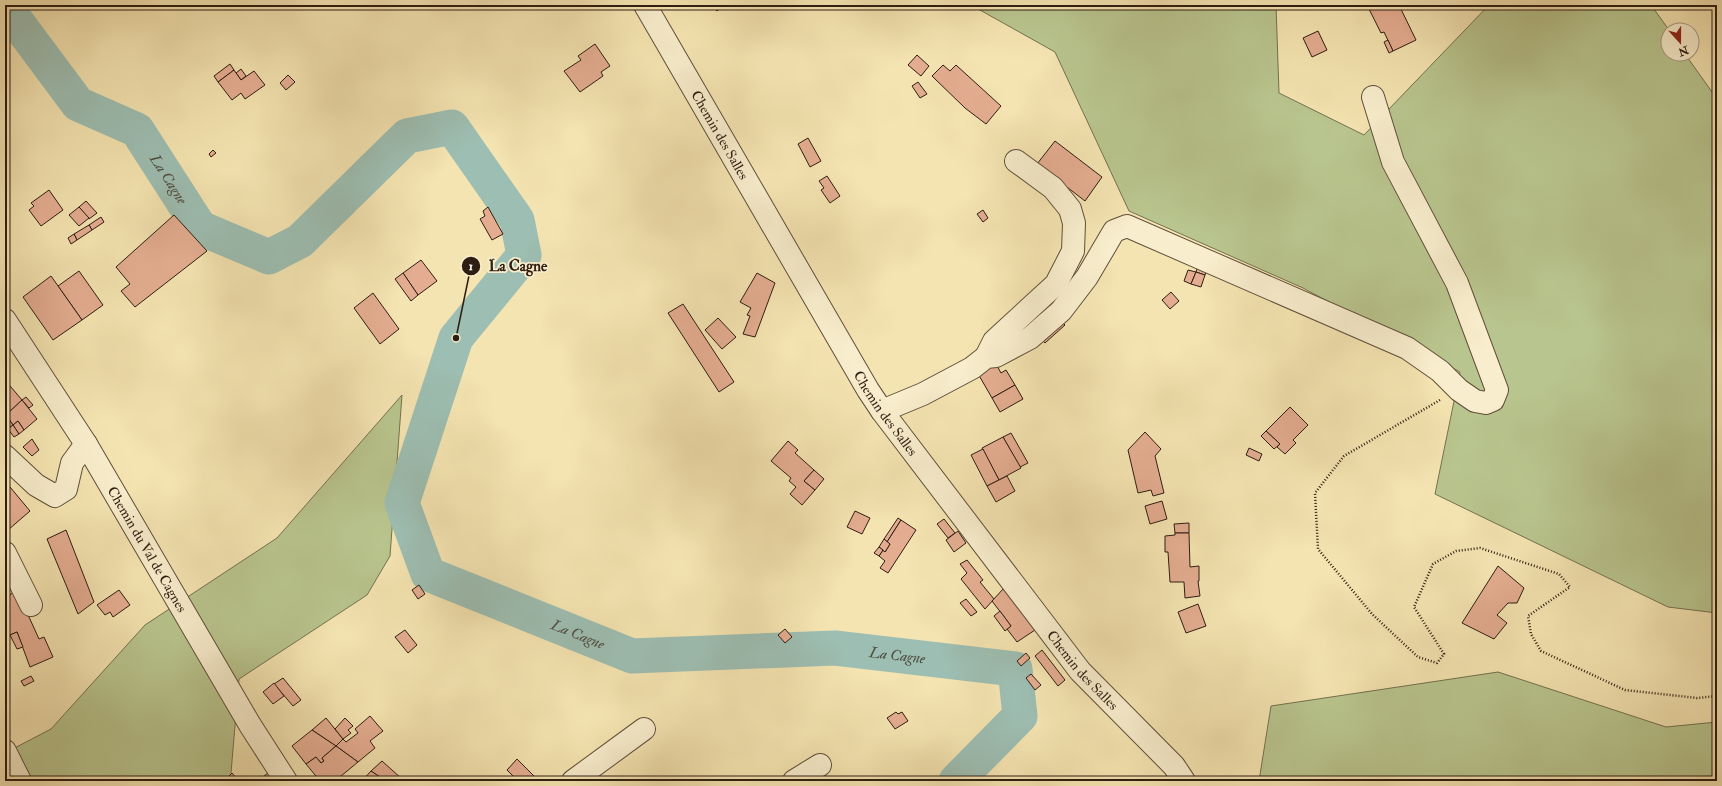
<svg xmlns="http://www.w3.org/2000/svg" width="1722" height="786" font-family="'IM FELL Double Pica',serif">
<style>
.green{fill:#b9c58e;stroke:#747150}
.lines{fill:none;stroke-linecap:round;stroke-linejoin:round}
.river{stroke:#9dbeb2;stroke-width:35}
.building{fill:#e4ad91;stroke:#2e1d12}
.minor-casing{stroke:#604f3a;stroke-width:24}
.path{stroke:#2e1d12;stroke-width:2.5;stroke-dasharray:1 2;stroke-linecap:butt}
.minor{stroke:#f8edcc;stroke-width:22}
.labels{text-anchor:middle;stroke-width:3.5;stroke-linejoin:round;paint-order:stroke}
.street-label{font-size:14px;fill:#2e1d12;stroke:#f8edcc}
.water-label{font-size:15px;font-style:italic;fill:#4f4d42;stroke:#f8edcc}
.leader{fill:none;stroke:#2e1d12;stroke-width:1.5}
.callout-dot{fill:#2e1d12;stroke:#f8edcc;stroke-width:1.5}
.mark-label{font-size:12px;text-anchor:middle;font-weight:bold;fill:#fff}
.callout-label{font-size:15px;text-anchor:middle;font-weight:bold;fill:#2e1d12;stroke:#f8edcc;stroke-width:3.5;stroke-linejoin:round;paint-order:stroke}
</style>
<rect width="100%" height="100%" fill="#f4e4b1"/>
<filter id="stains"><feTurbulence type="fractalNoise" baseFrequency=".005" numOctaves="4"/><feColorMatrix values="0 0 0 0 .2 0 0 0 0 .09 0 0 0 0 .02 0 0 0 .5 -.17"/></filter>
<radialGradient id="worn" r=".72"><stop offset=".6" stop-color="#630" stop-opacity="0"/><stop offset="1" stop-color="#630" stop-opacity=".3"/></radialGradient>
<!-- green -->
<g class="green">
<polygon points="971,5 1276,5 1279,93 1364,135 1489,5 1651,5 1669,30 1668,54 1685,54 1717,99 1717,613 1668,607 1435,494 1460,372 1303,288 1129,211 1055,52"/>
<polygon points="402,395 390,556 367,595 239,679 231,773 235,781 5,781 5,753 51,729 145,625 277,538"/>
<polygon points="1498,672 1666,727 1717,722 1717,781 1259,781 1271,706"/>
</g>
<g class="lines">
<!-- river -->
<path class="river" id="s1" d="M 5,6 L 78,104 L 137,130 L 200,228 L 269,257 L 300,241 L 407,136 L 452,127 L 517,220 L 524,255 L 456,338 L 402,503 L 428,574 L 632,656 L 835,648 L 1015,669 L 1020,716 L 956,781"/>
</g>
<!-- building -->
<g class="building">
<polygon points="712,5 724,5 717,11"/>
<polygon points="1373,5 1399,5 1416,40 1393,51 1384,32 1381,33 1369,9 1374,7"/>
<polygon points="1318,31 1327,50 1312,57 1303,38"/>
<polygon points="1388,40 1393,51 1389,53 1384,42"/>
<polygon points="595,44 610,66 601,72 603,76 580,92 564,71 581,60 578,56"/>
<polygon points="917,55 929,66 921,76 908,65"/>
<polygon points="230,64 234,70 218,82 214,76"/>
<polygon points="943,65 950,71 956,65 1001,106 986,124 965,108 932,76"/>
<polygon points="241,69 246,76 241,80 236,73"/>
<polygon points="234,70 241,80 254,71 265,85 245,99 241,93 232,100 218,82"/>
<polygon points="288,75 295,82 286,90 280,83"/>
<polygon points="918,82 927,94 920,98 912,86"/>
<polygon points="808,138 821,161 810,167 798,144"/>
<polygon points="1055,141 1102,177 1085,201 1037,164"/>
<polygon points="213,150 216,153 211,157 209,154"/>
<polygon points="827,176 840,196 830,203 821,190 824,188 819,181"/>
<polygon points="49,190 63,210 41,226 29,210 34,206 31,203"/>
<polygon points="86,201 97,213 89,219 79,207"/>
<polygon points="79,207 89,218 79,226 69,215"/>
<polygon points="488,207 503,234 492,240 480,219 485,216 483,211"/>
<polygon points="983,210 988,218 983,222 977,214"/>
<polygon points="174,215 207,251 135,307 121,291 130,284 116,267"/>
<polygon points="101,217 104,222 92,230 89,225"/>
<polygon points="89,225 92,230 77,240 74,234"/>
<polygon points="74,234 77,240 71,244 68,238"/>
<polygon points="421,260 437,281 418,295 403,273"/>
<polygon points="1198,265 1208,268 1205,275 1196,272"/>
<polygon points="1188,270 1196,272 1191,284 1184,281"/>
<polygon points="79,271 103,305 82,320 58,286"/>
<polygon points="1196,272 1205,275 1201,287 1191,284"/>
<polygon points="403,273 418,295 411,301 395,279"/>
<polygon points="757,273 775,283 755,337 743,334 750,316 747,315 751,308 740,302"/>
<polygon points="51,276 82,320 53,340 23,297"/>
<polygon points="1171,292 1179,301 1170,309 1162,300"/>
<polygon points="373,293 399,329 380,344 354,308"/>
<polygon points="683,304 734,382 719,392 668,313"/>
<polygon points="718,318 736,337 722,349 705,330"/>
<polygon points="1060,320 1065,325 1045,343 1040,338"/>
<polygon points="995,362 1001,373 1006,370 1015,385 992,398 977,372"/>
<polygon points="5,380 22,400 5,416"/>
<polygon points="1015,385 1023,399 1000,412 992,398"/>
<polygon points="26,397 33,405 29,408 22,400"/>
<polygon points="22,400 37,419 24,430 18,421 13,425 6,415"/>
<polygon points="1290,407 1308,425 1293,440 1296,443 1285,454 1277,447 1280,444 1266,431"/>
<polygon points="6,415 13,425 8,429 5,426"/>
<polygon points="18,421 24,430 19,434 13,425"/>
<polygon points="13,425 19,434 14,437 8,429"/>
<polygon points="1266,431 1280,444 1274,449 1261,436"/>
<polygon points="1145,432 1161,449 1155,456 1164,493 1153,496 1151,490 1138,493 1128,450"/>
<polygon points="1011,433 1028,463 1020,467 1003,437"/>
<polygon points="1003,437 1021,468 999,480 982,448"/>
<polygon points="32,439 39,450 32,456 23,447"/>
<polygon points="788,441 798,450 795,453 814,470 804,481 815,490 802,505 790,494 796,487 789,481 791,478 771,461"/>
<polygon points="1249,448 1262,454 1259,461 1246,455"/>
<polygon points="983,449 999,480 987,486 971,455"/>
<polygon points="814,470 824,479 815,490 804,481"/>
<polygon points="1007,476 1015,491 996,502 987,486"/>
<polygon points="5,481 30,511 8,530 5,527"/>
<polygon points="1162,501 1167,519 1150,524 1145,506"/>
<polygon points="855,511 870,518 862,534 847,527"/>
<polygon points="898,518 901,520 887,542 884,539"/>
<polygon points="944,519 955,533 948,538 937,524"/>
<polygon points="901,520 916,530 888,573 880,568 885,561 879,556 883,550 885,552 890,544 887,542"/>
<polygon points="1189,523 1189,533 1175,533 1174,524"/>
<polygon points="66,530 94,602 78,614 47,539"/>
<polygon points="958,531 966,543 954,552 946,540"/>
<polygon points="1175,533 1189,533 1190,567 1199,566 1199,581 1198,581 1200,596 1185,598 1184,582 1170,582 1168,552 1165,552 1165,536 1175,535"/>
<polygon points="884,539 890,544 885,552 879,547"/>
<polygon points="879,547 883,550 879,556 874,553"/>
<polygon points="967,560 983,580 980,582 994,599 985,609 961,579 967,573 960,564"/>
<polygon points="1498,566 1524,588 1517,603 1508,603 1497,615 1507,623 1494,639 1462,623"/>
<polygon points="419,585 425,594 418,599 412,590"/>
<polygon points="1004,588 1035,630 1017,642 1007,629 1011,626 992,601"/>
<polygon points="119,590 130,605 113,617 110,612 105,615 97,605"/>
<polygon points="13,593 20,608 24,606 39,639 44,637 53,657 30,667 17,632 10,635 5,622 5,597"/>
<polygon points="966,599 977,612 971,616 960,603"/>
<polygon points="1198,604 1206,626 1186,633 1178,612"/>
<polygon points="1000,611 1011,626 1005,631 994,616"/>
<polygon points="785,629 792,637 785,643 778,635"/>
<polygon points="405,630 417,645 408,653 395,637"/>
<polygon points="17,632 23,647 17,649 10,635"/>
<polygon points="1042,650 1065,680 1058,686 1035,656"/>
<polygon points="1026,653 1030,658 1021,666 1017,661"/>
<polygon points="1031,674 1041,685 1035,690 1026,678"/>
<polygon points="31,676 34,681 24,686 21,681"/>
<polygon points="283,678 301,700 293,706 274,684"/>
<polygon points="274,683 284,696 273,704 263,692"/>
<polygon points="896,712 898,714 902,712 908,721 895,729 887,718"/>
<polygon points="370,716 383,731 370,741 375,748 358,762 336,746 343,739 346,742 358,733 355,729"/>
<polygon points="326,718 343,739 336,746 312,730"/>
<polygon points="345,718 353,726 348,730 351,733 343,739 335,729"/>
<polygon points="312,730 336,746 322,758 324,761 321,763 316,757 306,764 292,746"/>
<polygon points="336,746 358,762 335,781 320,781 306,764 316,757 321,763 324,761 322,758"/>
<polygon points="517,759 538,780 536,781 518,781 507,770"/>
<polygon points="382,761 402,779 399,781 386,781 371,771"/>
<polygon points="371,771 386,781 362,781"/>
<polygon points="269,772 276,781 258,781"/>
<polygon points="232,773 237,779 234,781 231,781 228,777"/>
</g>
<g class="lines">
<!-- minor casing -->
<g class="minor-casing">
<g id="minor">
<path id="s2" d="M 645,5 L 868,390 L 882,411 L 1080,671 L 1174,766 L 1184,781"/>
<path id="s3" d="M 5,320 L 86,444 L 250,725 L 286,781"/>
<polyline points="986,357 994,341 1056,284 1073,251 1074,223 1070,209 1053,188 1016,161"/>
<polyline points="882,411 923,394 972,368 986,357 996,356 1030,338 1061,311 1087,277 1114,231 1127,226 1407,348 1440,371 1459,390 1475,401 1486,403 1493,400 1497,390 1457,283 1393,162 1373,97"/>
<polyline points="5,456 36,485 55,496 66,489 72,463 86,444"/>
<polyline points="5,553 31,605"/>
<polyline points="5,751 20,781"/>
<polyline points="573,781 644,729"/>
<polyline points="794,781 820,765"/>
</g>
</g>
<!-- path -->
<polyline class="path" points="1440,400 1344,456 1315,493 1318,549 1372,614 1418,657 1437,663 1444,654 1414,607 1433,564 1456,551 1480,548 1559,574 1570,587 1528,616 1531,634 1541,651 1625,690 1697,698 1717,696"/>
<!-- minor -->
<use href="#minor" class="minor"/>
</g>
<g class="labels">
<!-- street labels -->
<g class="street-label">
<text dy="5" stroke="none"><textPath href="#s2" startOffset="150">Chemin des Salles</textPath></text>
<text dy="5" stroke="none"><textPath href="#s2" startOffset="474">Chemin des Salles</textPath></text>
<text dy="5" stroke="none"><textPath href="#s3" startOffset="270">Chemin du Val de Cagnes</textPath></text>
<text dy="5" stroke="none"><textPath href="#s2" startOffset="798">Chemin des Salles</textPath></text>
</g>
<!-- water labels -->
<g class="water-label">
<text dy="5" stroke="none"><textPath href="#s1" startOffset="245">La Cagne</textPath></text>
<text dy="5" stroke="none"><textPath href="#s1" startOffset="1276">La Cagne</textPath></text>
<text dy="5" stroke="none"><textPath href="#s1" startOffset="1600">La Cagne</textPath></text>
</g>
</g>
<!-- callouts -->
<path class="leader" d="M456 338L471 266"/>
<g class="callout-dot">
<circle cx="456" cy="338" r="4"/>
<circle cx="471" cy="266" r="10"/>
</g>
<g class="mark-label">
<text x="471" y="270">1</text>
</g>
<g class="callout-label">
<text x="518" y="271">La Cagne</text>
</g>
<!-- margin -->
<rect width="1722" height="786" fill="none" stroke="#f4e4b1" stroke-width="20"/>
<rect x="6" y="6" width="1710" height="774" fill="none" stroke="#2e1d12" stroke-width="2"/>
<rect x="10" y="10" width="1702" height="766" fill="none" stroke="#2e1d12"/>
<!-- north arrow -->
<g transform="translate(1680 42) rotate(159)"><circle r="19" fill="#f8edcc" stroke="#a79a82"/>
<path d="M0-3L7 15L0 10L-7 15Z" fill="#8f2418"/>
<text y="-6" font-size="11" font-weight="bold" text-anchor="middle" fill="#2e1d12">N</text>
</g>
<rect width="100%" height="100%" filter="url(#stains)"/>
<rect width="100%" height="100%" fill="url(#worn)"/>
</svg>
